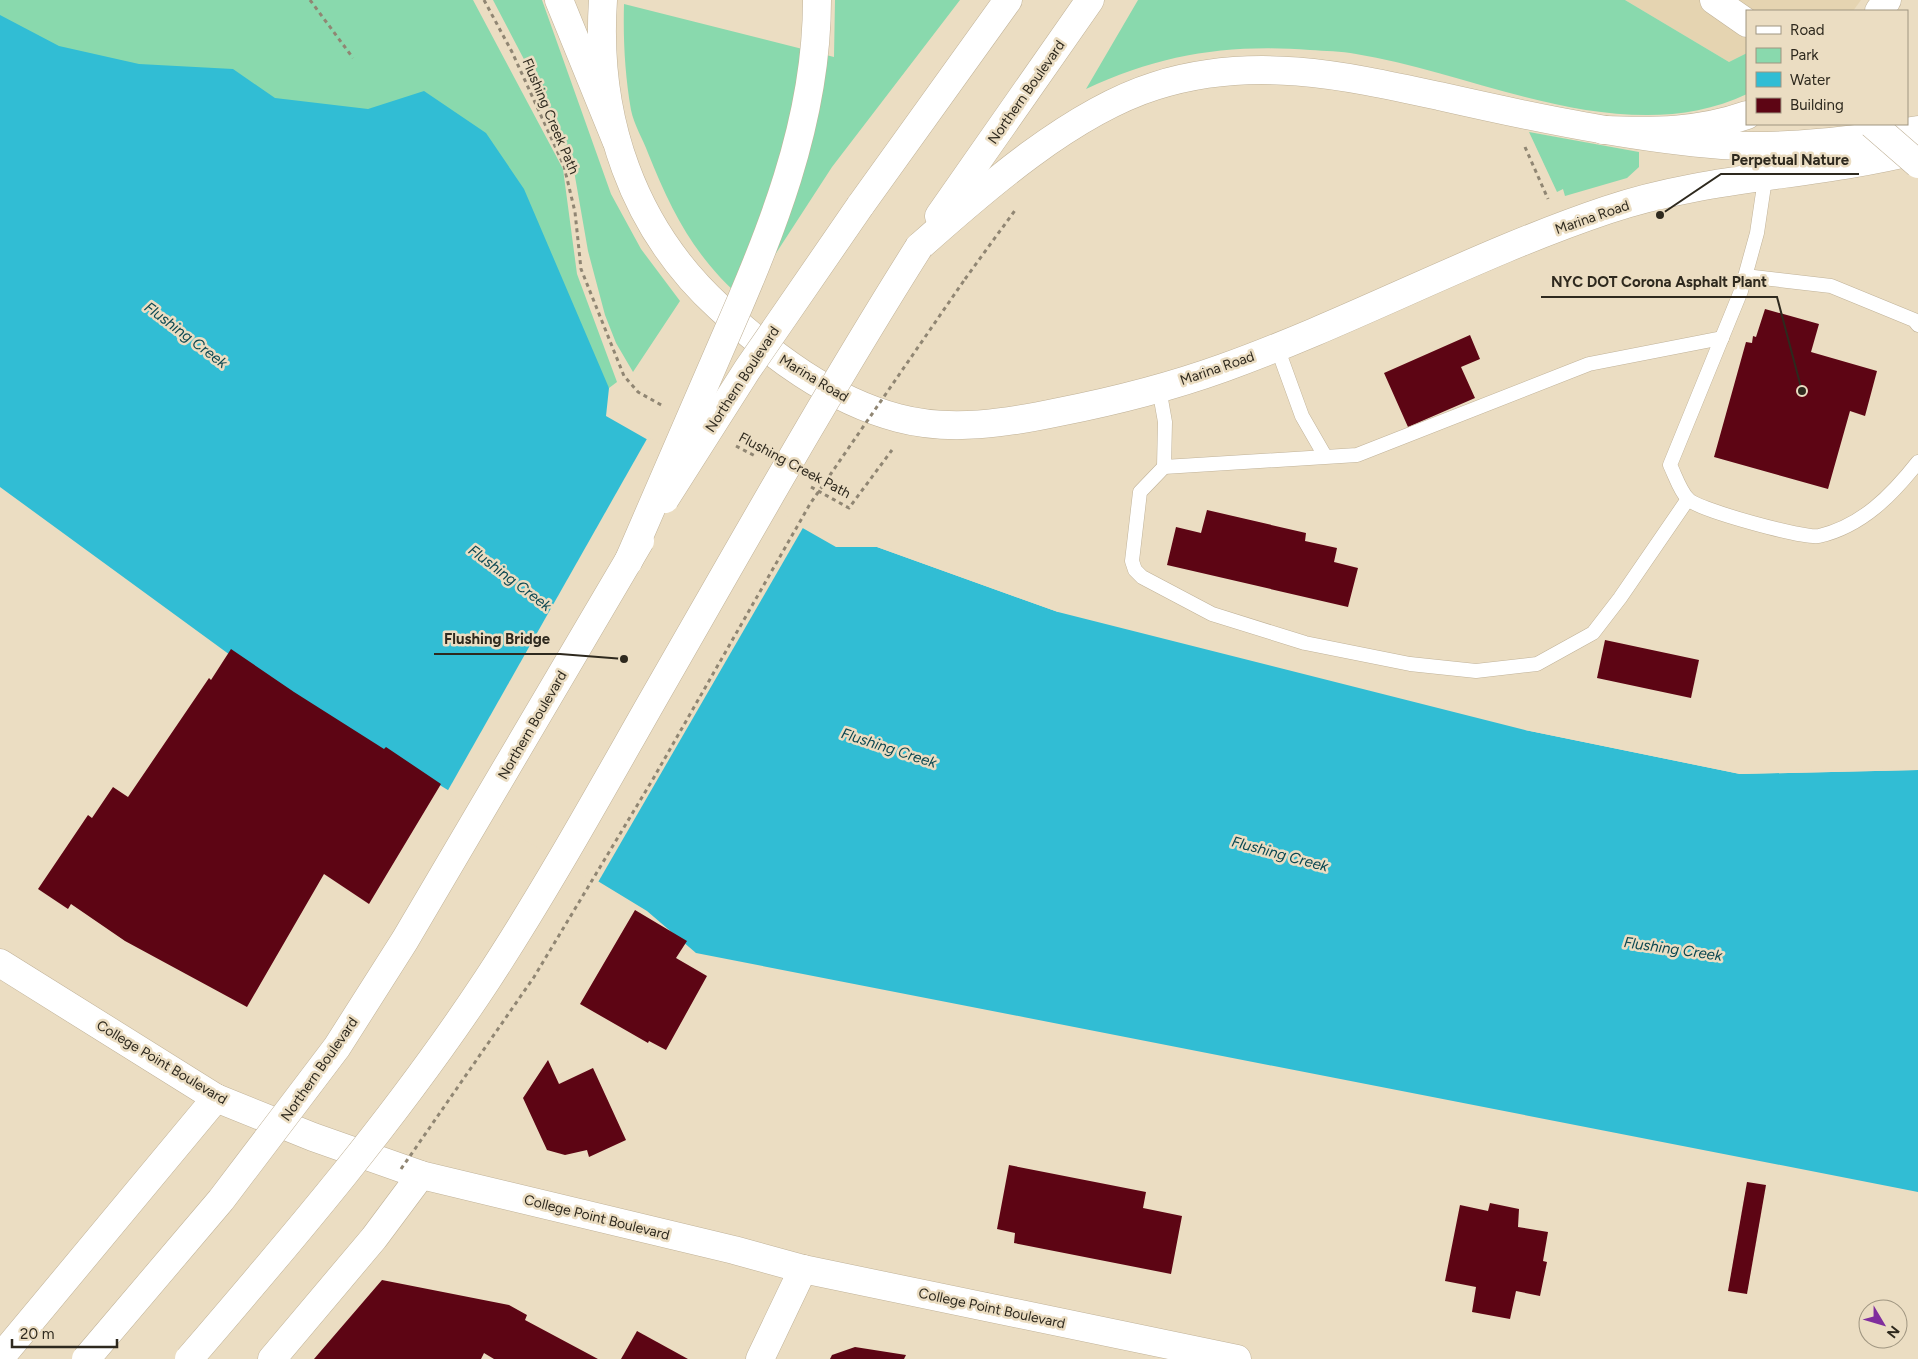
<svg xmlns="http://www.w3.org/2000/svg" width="1918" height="1359" font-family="Figtree,sans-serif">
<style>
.built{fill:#e5d4b1}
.green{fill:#89d9ad}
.water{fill:#31bdd4}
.pier{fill:#ebddc2}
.building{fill:#5d0514}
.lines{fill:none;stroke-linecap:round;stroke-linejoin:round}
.lane-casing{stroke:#c0b298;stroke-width:15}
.street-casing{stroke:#c0b298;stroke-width:29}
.secondary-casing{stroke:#c0b298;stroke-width:29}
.primary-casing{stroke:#c0b298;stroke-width:29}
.highway-casing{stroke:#c0b298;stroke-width:29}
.path{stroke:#908673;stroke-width:3;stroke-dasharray:4 4;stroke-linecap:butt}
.lane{stroke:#fff;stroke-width:14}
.street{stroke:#fff;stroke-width:28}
.secondary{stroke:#fff;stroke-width:28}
.primary{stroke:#fff;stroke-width:28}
.highway{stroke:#fff;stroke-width:28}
.primary-bridge-casing{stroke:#c0b298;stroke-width:29;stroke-linecap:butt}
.highway-bridge-casing{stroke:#c0b298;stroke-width:29;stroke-linecap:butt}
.path-bridge{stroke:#908673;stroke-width:3;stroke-dasharray:4 4;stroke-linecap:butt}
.primary-bridge{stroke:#fff;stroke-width:28}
.highway-bridge{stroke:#fff;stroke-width:28}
.labels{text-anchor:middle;stroke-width:5;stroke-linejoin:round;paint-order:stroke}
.street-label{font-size:14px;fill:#2e291e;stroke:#ebddc2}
.water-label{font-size:15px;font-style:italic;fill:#0b4751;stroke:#ebddc2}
.leader{fill:none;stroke:#2e291e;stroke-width:2}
.callout-dot{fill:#2e291e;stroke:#ebddc2;stroke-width:2}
.callout-label{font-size:15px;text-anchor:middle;font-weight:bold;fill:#2e291e;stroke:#ebddc2;stroke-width:5;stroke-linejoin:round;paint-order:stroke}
</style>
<rect width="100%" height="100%" fill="#ebddc2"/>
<!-- built -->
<polygon class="built" points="1625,0 1861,0 1853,11 1747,11 1747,53 1729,62"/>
<!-- green -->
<g class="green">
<polygon points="0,0 473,0 563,169 577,274 617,382 609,388 556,315 0,55"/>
<polygon points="493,0 542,0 611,194 641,249 680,301 633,372 616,343 605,315 588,251 573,165 540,90"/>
<path d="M 835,0 L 960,0 L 832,167 L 745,301 C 695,258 672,213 648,153 C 643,139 634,125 631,110 C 625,75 623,40 624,4 L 834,57 Z"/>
<path d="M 1138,0 L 1625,0 L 1729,62 L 1747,53 L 1747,94 C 1625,152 1479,74 1356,54 C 1341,51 1325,51 1310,50 C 1228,44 1161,54 1086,89 Z"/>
<polygon points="1529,132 1639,152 1639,167 1627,178 1565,196 1563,189 1557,192"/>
</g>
<!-- water -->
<polygon class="water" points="0,15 59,46 139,64 233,69 275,98 368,109 424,91 486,133 524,189 609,388 606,416 836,547 877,547 1058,612 1525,730 1740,774 1918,770 1918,1192 696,953 647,911 252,671 0,487"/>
<!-- pier -->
<g class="pier">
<polygon points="648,437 804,526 597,884 447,792"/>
<polygon points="838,544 878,544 1059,609 1058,612 877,547 836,547"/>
<polygon points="1525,727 1740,771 1918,768 1918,770 1740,774 1525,730"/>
</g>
<!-- building -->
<g class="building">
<polygon points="1765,309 1819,324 1811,352 1877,371 1865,416 1850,411 1828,489 1714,457 1746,342 1752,343 1753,336 1756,337"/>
<polygon points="1470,335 1480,359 1461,367 1475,398 1408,427 1384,373"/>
<polygon points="1207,510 1306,533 1305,541 1337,548 1334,562 1358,568 1348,607 1167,565 1176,527 1201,533"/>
<polygon points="1605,640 1699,660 1691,698 1597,678"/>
<polygon points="231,649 294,692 384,749 386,747 441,784 369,904 324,874 247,1007 125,941 71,904 68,909 38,889 88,815 92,818 113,787 128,797 209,678 211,680"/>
<polygon points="635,910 687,941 676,958 707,976 666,1050 649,1041 648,1043 580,1004"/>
<polygon points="548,1060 559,1084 593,1068 626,1140 589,1157 587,1150 565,1155 547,1150 523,1098"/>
<polygon points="1009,1165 1146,1192 1143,1208 1182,1216 1171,1274 1014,1243 1015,1233 997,1229"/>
<polygon points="1747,1182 1766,1185 1747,1294 1728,1291"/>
<polygon points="1490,1203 1519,1209 1518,1227 1548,1232 1543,1261 1547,1262 1540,1296 1516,1291 1510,1319 1472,1312 1476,1287 1445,1281 1460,1205 1488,1211"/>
<polygon points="382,1280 509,1305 527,1315 525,1320 598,1359 494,1359 484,1353 481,1359 314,1359"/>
<polygon points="637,1331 688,1359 621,1359"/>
<polygon points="855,1347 906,1355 904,1359 830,1359 832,1355"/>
</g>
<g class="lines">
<!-- lane casing -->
<g class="lane-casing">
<g id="lane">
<path d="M 1765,179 L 1757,233 L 1741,291 L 1670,465 C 1675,475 1680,491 1688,499 C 1698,510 1805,539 1819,536 C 1862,526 1892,495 1918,462"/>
<polyline points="1745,276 1831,286 1914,320 1918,325"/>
<polyline points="1277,347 1302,416 1325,456"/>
<polyline points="1159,388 1165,422 1164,467 1357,455 1589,364 1722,338"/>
<polyline points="1164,467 1140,492 1132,561 1135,570 1142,577 1212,614 1305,643 1410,664 1476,671 1537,664 1593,633 1620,598 1688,499"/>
</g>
</g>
<!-- street casing -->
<g class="street-casing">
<g id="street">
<path d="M 603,0 C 595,117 632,228 720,308 C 771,355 830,400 898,418 C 950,432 1007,423 1059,412 C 1115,401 1170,387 1223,368 C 1354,321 1476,254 1607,210 C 1706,176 1816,176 1918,150"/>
<polyline points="0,1358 216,1098"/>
<polyline points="272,1359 374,1238 421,1175"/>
<polyline points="760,1359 803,1269"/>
</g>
</g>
<!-- secondary casing -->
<g class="secondary-casing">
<polyline id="secondary" points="0,963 216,1098 313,1137 421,1175 734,1250 803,1269 1237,1359"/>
</g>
<!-- primary casing -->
<g class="primary-casing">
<g id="primary">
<polyline points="860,206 1008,0"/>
<polyline points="939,216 1090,0"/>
<path d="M 919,247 C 984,189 1072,112 1155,86 C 1252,55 1343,75 1439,96 C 1492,108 1546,120 1600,129 C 1640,136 1681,142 1722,145 C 1787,149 1854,140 1918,130"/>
</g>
</g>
<!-- highway casing -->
<g class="highway-casing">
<g id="highway">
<polyline points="559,0 616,140"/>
<polyline points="1714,0 1747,23"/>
<polyline points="1879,11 1887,0"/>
<path d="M 1603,130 C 1653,132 1699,132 1747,115"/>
</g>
</g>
<!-- path -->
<g class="path">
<polyline points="310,0 353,58"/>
<polyline points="484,0 512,52 564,166 575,212 581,269 624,376 638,392 663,406"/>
<polyline points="1525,147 1548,199"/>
<polyline points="965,279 1016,209"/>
<polyline points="736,446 757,457"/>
<polyline points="811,487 849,508 892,450"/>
</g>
<!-- lane -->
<use href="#lane" class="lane"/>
<!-- street -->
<use href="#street" class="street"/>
<!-- secondary -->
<use href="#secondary" class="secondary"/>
<!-- primary -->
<use href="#primary" class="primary"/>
<!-- highway -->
<use href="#highway" class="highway"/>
<!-- primary-bridge casing -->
<g class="primary-bridge-casing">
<g id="primary-bridge">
<polyline points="665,499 747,370 860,206"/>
<polyline points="86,1359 221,1200 337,1047 405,940 640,541"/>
<path d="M 189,1359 C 294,1237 398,1115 487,980 C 546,890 598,796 651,703 C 739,550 825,396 919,247"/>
</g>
</g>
<!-- highway-bridge casing -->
<g class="highway-bridge-casing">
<g id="highway-bridge">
<polyline points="1872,124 1918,164"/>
<path d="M 628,562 C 659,491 690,419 721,347 C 770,235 817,124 817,0"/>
</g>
</g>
<!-- path-bridge -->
<polyline class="path-bridge" points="401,1169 534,977 653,779 810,504 965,279"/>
<!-- primary-bridge -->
<use href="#primary-bridge" class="primary-bridge"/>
<!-- highway-bridge -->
<use href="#highway-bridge" class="highway-bridge"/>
</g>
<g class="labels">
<!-- street labels -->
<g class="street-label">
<text transform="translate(1026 92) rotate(-55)" y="5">Northern Boulevard</text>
<text transform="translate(551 116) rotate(67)" y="5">Flushing Creek Path</text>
<text transform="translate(1592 217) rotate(-19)" y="5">Marina Road</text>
<text transform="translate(1217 368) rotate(-19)" y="5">Marina Road</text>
<text transform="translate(814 378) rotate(31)" y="5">Marina Road</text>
<text transform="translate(742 379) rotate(-57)" y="5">Northern Boulevard</text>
<text transform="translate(795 465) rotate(28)" y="5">Flushing Creek Path</text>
<text transform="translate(532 725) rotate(-60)" y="5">Northern Boulevard</text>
<text transform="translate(162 1062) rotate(31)" y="5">College Point Boulevard</text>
<text transform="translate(319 1069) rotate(-55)" y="5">Northern Boulevard</text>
<text transform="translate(597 1217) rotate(14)" y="5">College Point Boulevard</text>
<text transform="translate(992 1308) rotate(12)" y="5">College Point Boulevard</text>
</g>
<!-- water labels -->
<g class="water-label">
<text transform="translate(186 335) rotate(37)" y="5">Flushing Creek</text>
<text transform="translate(510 578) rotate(37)" y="5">Flushing Creek</text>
<text transform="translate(889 748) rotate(18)" y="5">Flushing Creek</text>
<text transform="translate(1280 854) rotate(15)" y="5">Flushing Creek</text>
<text transform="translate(1673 949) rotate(8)" y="5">Flushing Creek</text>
</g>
</g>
<!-- callouts -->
<path class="leader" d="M1660 215L1721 174H1859M1802 391L1777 297H1541M624 659L560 654H434"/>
<g class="callout-dot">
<circle cx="1660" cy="215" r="5"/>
<circle cx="1802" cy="391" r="5"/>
<circle cx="624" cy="659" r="5"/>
</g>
<g class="callout-label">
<text x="1790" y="165">Perpetual Nature</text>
<text x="1659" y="287">NYC DOT Corona Asphalt Plant</text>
<text x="497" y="644">Flushing Bridge</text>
</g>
<!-- legend -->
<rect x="1746" y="10" width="162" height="115" fill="#ebddc2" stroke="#9f9580"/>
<rect x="1756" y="26" width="25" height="8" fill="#ffffff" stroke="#9f9580"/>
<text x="1790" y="35" font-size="15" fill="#2e291e">Road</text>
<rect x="1756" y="48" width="25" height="15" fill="#89d9ad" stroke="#9f9580"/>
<text x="1790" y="60" font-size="15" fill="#2e291e">Park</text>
<rect x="1756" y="72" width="25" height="15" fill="#31bdd4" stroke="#9f9580"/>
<text x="1790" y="85" font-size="15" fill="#2e291e">Water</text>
<rect x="1756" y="98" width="25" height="15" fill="#5d0514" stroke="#9f9580"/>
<text x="1790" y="110" font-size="15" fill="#2e291e">Building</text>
<!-- north arrow -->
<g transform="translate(1883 1324) rotate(128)"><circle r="24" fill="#ebddc2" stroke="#9f9580"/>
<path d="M0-4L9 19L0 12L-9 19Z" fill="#802e9d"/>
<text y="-8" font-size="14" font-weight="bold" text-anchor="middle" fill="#2e291e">N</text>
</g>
<!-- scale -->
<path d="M12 1339v8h105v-8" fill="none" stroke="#2e291e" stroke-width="2.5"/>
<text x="20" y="1339" font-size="15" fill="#2e291e" stroke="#ebddc2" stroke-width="4" paint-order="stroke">20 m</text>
</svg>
